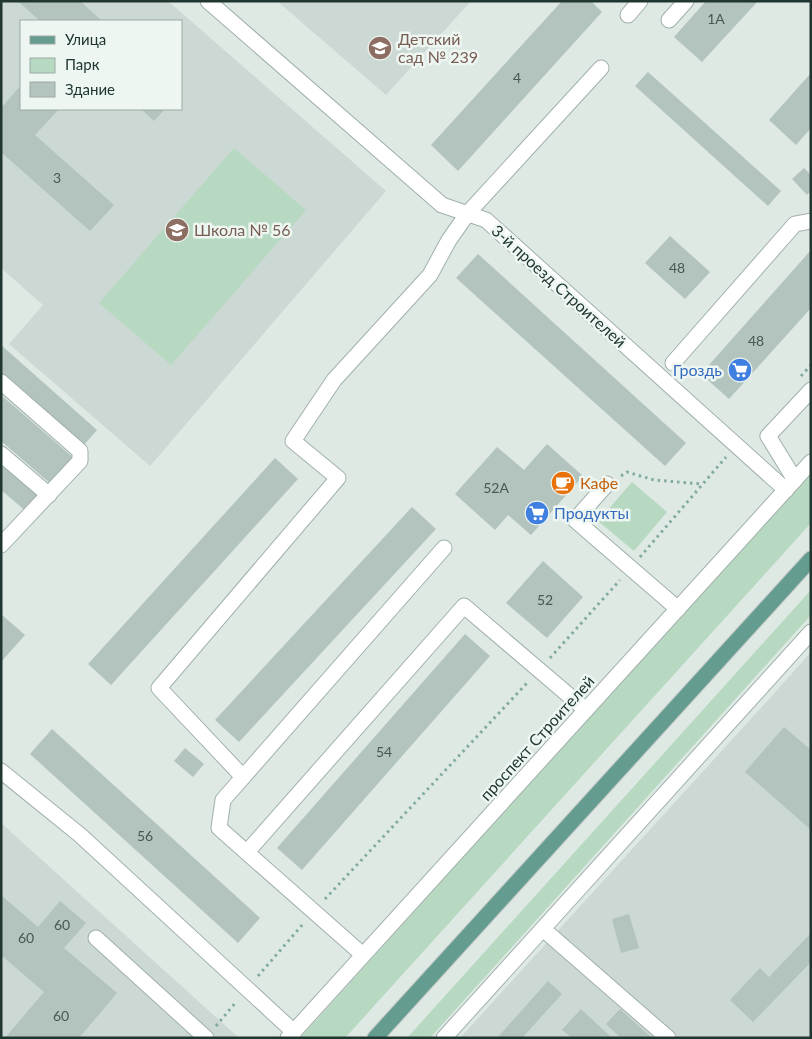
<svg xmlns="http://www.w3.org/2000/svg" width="812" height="1039" font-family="Lato,sans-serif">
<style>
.built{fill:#ccd8d3;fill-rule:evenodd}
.green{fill:#b7d9c1}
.building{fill:#b3c3bd}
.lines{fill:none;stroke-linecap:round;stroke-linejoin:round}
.minor-casing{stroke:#a1b0ab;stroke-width:17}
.major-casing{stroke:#bcc3c1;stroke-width:17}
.path{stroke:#80ab9e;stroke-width:3;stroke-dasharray:2.5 4;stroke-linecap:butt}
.minor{stroke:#fff;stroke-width:15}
.major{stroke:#649c8f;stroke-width:15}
.labels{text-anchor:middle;stroke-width:5;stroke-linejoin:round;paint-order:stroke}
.number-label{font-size:14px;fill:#455a54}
.education-label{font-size:16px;fill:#785e54;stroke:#eef6f2;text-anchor:start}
.street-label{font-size:16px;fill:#203731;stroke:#eef6f2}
.shop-label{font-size:16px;fill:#366cbe;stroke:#eef6f2;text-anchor:end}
.food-label{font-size:16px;fill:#c56008;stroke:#eef6f2;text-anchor:start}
</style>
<rect width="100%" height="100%" fill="#dee9e4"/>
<!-- built -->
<g class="built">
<path d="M 1,1 L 168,1 L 386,191 L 150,466 L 9,344 L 43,305 L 1,268 ZM 21,21 L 181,21 L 181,109 L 21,109 Z"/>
<polygon points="277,1 471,1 386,95"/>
<polygon points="811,652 811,1038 460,1038 769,699"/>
<polygon points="1,823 239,1038 1,1038"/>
</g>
<!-- green -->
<g class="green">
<polygon points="234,148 306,210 171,365 99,303"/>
<polygon points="811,472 811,523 345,1038 300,1038"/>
<polygon points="632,482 667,512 634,551 598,521"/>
<polygon points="811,590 811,615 430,1038 407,1038"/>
</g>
<!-- building -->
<g class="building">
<polygon points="18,1 80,1 102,21 40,21"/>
<polygon points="562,1 591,1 602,12 458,171 431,145"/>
<polygon points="706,1 758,1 702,62 674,37"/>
<polygon points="648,72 781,191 768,206 635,86"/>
<polygon points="811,73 811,128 796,145 769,120"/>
<polygon points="21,85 21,109 59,109 35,135 114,205 90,231 1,152 1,104 3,106"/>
<polygon points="141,109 165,109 154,121"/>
<polygon points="804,168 811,175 811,191 807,195 792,179"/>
<polygon points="670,236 710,272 685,299 645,263"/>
<polygon points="811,250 811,308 729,399 701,374"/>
<polygon points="478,254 686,443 665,466 456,278"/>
<polygon points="1,345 97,430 83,446 1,374"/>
<polygon points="1,395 75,459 52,485 1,441"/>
<polygon points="547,444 583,476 531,535 508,515 495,530 455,494 497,447 524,470"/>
<polygon points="275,458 298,479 111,685 88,664"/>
<polygon points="1,463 40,497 27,512 1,490"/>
<polygon points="412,507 436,529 239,742 215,720"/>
<polygon points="543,561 583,597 547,638 506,603"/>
<polygon points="1,614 25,635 1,662"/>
<polygon points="465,634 490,656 302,870 277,848"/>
<polygon points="784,727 811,750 811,830 745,772"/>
<polygon points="52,729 260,918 238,943 30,754"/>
<polygon points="185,748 204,764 193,777 174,761"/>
<polygon points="1,895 38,927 60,901 86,923 64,948 117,993 79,1038 5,1038 44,992 1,955"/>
<polygon points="629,914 639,948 621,953 612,919"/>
<polygon points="811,933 811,962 753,1022 730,1000 760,968 769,977"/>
<polygon points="548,981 562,994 522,1038 497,1038"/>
<polygon points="581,1009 612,1038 572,1038 562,1030"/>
<polygon points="620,1009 652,1038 621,1038 606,1024"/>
</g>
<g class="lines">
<!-- minor casing -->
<g class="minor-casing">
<g id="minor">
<polyline points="208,1 442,205 486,220 786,490"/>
<polyline points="628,15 640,1"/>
<polyline points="669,20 686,1"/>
<polyline points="673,363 795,224 811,221"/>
<polyline points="1,382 80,451 80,461 1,545"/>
<polyline points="1,454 49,495"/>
<polyline points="795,480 768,436 811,390"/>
<polyline points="607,484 575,520 678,609"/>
<polyline points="1,771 80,835 294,1032"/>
<polyline points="243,777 159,688 338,478 293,441 334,380 430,275 449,240 468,213 601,68"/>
<polyline points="247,852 464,606 586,710"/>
<polyline points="543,929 668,1038"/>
<polyline points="96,938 206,1038"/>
<polyline points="363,955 219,828 223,800 444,548"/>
<polyline points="288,1038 811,462"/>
<polyline points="444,1038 811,632"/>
</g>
</g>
<!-- major casing -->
<g class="major-casing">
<polyline id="major" points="375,1038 811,559"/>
</g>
<!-- path -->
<g class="path">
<polyline points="801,376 811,365"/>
<polyline points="621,476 627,472 654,480 702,484"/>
<polyline points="640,557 726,457"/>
<polyline points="550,658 620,580"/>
<polyline points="325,899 528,682"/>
<polyline points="258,976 303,924"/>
<polyline points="216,1026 236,1002"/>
</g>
<!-- minor -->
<use href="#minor" class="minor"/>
<!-- major -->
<use href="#major" class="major"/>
</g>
<!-- icons -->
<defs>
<g id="school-disc" transform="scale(1.25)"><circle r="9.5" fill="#8d6e63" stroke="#eef6f2"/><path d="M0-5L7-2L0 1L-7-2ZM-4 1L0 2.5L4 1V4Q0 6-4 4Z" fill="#fff"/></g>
<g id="supermarket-disc" transform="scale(1.25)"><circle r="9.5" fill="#3f7fe0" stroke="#eef6f2"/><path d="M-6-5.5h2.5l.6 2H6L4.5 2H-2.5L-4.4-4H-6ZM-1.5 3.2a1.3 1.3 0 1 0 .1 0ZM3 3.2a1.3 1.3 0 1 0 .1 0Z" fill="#fff"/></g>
<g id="cafe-disc" transform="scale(1.25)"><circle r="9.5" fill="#e8710a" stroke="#eef6f2"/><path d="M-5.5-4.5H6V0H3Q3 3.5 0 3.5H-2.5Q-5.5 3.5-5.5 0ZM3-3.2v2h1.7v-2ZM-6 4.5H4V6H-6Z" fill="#fff"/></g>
</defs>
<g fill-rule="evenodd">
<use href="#school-disc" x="380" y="48"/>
<use href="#school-disc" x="177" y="230"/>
<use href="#supermarket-disc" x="740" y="370"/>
<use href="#cafe-disc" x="563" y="483"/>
<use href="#supermarket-disc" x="537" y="513"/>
</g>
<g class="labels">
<!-- number labels -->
<g class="number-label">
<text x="716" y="24">1А</text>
<text x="517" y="83">4</text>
<text x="57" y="183">3</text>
<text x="677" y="273">48</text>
<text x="756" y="346">48</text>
<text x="496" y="493">52А</text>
<text x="545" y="605">52</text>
<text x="384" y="757">54</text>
<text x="145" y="841">56</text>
<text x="62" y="930">60</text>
<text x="26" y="943">60</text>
<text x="61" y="1021">60</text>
</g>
<!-- education labels -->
<g class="education-label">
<text x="398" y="45">Детский<tspan x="398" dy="18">сад № 239</tspan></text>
<text x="194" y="236">Школа № 56</text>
</g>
<!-- street labels -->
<g class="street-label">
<text transform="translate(559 286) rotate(42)" y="6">3-й проезд Строителей</text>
<text transform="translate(537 738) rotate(-48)" y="6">проспект Строителей</text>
</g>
<!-- shop labels -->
<g class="shop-label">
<text x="722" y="376">Гроздь</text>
<text x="554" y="519" text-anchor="start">Продукты</text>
</g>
<!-- food labels -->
<g class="food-label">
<text x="580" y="489">Кафе</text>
</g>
</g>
<!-- border -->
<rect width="812" height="1039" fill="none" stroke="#203731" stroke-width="5"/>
<!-- legend -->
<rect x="20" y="20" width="162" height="90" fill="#eef6f2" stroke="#9caaa5"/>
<rect x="30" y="36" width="25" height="8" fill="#649c8f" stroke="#9caaa5"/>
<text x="65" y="45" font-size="15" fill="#203731">Улица</text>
<rect x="30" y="58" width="25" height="15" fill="#b7d9c1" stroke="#9caaa5"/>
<text x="65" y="70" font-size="15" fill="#203731">Парк</text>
<rect x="30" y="82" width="25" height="15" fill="#b3c3bd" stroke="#9caaa5"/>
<text x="65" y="95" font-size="15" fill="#203731">Здание</text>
</svg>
